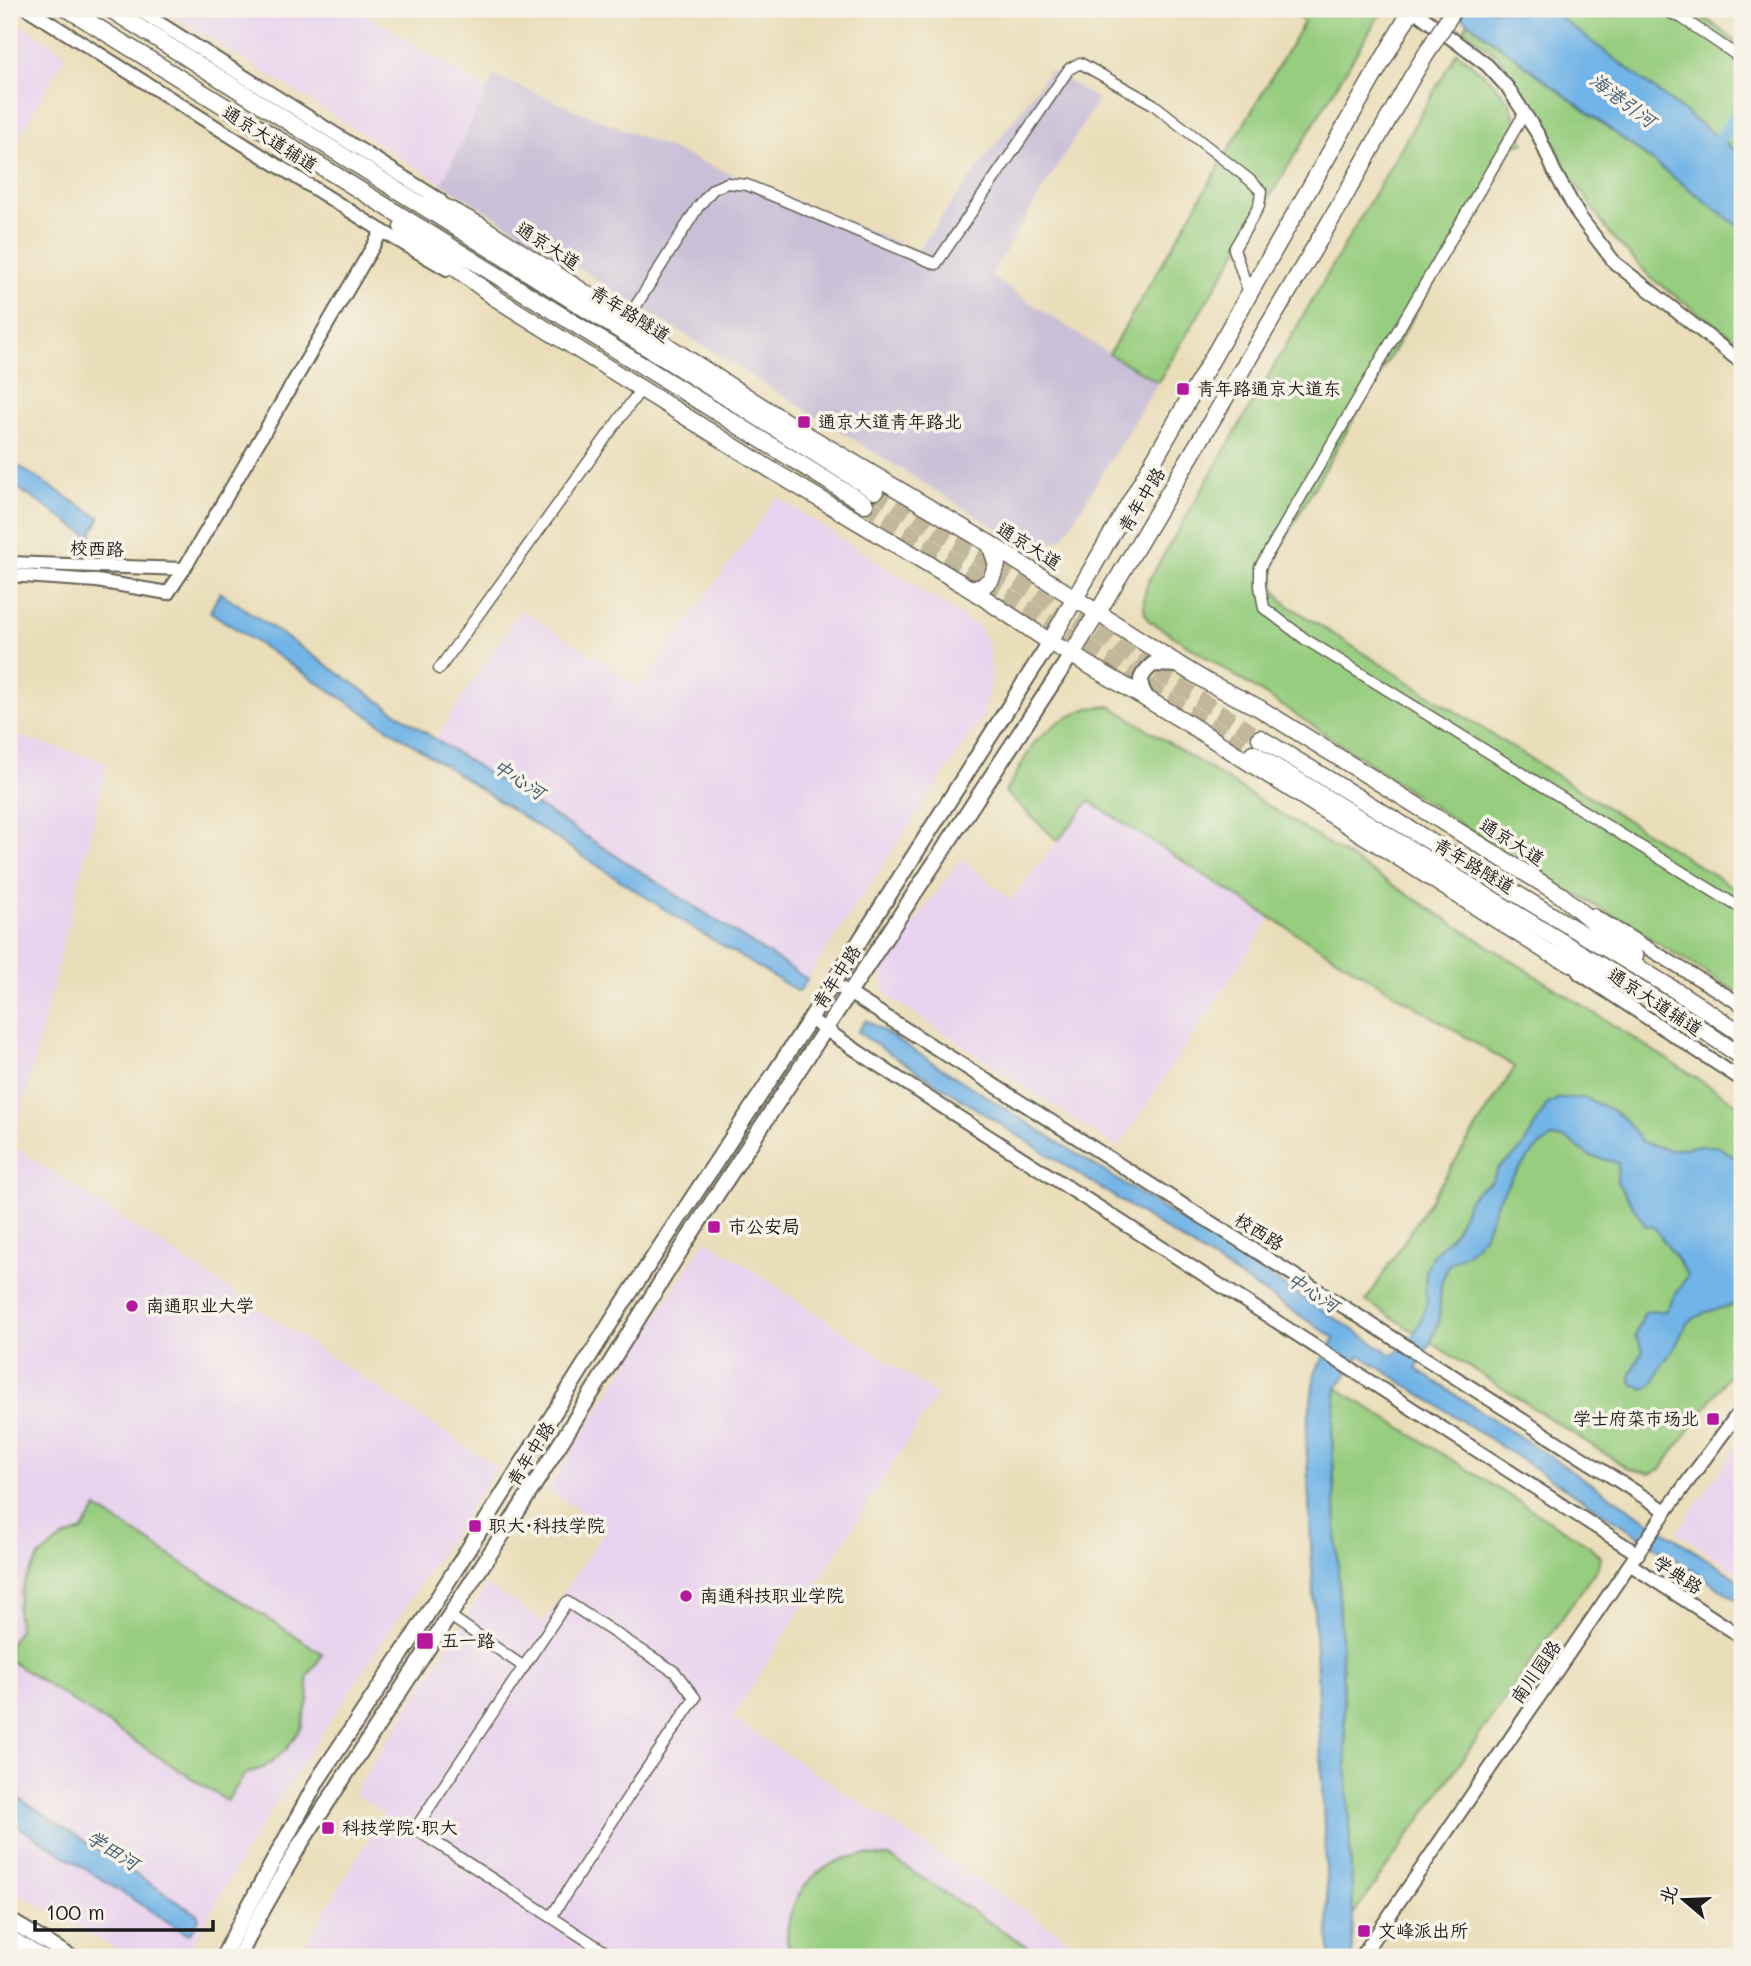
<svg xmlns="http://www.w3.org/2000/svg" width="1751" height="1966" font-family="Mali,'LXGW WenKai TC',sans-serif">
<style>
.built{fill:#e8d2ee}
.industrial{fill:#c9bfd7}
.green{fill:#97cd7f;stroke:#5a744e;stroke-width:2}
.water{fill:#71b4e7;stroke:#466882;stroke-width:2}
.lines{fill:none;stroke-linecap:round;stroke-linejoin:round}
.canal{stroke:#71b4e7;stroke-width:12}
.trunk-tunnel{stroke:#c1b79a;stroke-width:16;stroke-dasharray:16 8;stroke-linecap:butt}
.minor-casing{stroke:#646053;stroke-width:13}
.tertiary-casing{stroke:#646053;stroke-width:16}
.secondary-casing{stroke:#646053;stroke-width:18}
.primary-casing{stroke:#646053;stroke-width:19}
.trunk-casing{stroke:#646053;stroke-width:19}
.minor{stroke:#fff;stroke-width:10}
.tertiary{stroke:#fff;stroke-width:12}
.secondary{stroke:#fff;stroke-width:14}
.primary{stroke:#fff;stroke-width:16}
.trunk{stroke:#fff;stroke-width:16}
.primary-bridge-casing{stroke:#646053;stroke-width:19;stroke-linecap:butt}
.primary-bridge{stroke:#fff;stroke-width:16}
.poi-dot{fill:#b5179e;stroke:#f7f3e8;stroke-width:2.5}
.labels{text-anchor:middle;stroke-width:7;stroke-linejoin:round;paint-order:stroke}
.street-label{font-size:18px;fill:#1c1c1c;stroke:#f7f3e8}
.poi-label{font-size:18px;fill:#1c1c1c;stroke:#f7f3e8;text-anchor:start}
.water-label{font-size:19px;font-style:italic;fill:#3e596d;stroke:#f7f3e8}
</style>
<rect width="100%" height="100%" fill="#f7f3e8"/>
<filter id="ink" filterUnits="userSpaceOnUse"><feTurbulence type="fractalNoise" baseFrequency=".0143" numOctaves="2"/><feDisplacementMap in="SourceGraphic" scale="14" xChannelSelector="R" yChannelSelector="G"/><feConvolveMatrix kernelMatrix="1 2 1 2 8 2 1 2 1" color-interpolation-filters="sRGB"/></filter>
<filter id="wash" filterUnits="userSpaceOnUse"><feTurbulence type="fractalNoise" baseFrequency=".00686" numOctaves="4" result="noise"/><feDisplacementMap in="SourceGraphic" scale="28" xChannelSelector="R" yChannelSelector="G"/><feGaussianBlur stdDeviation="1.57" result="paint"/><feColorMatrix in="noise" values="0 0 0 0 0 0 0 0 0 0 0 0 0 0 0 0 0 1.4 0 .05"/><feComposite in="paint" operator="in"/></filter>
<g filter="url(#wash)">
<rect width="100%" height="100%" fill="#eadeba"/>
<!-- built -->
<g class="built">
<polygon points="162,9 358,9 487,90 442,183"/>
<polygon points="9,17 66,54 9,156"/>
<polygon points="777,497 980,628 988,644 992,675 983,716 807,979 435,739 521,609 641,687"/>
<polygon points="9,733 108,763 13,1146 497,1467 249,1845 186,1957 129,1957 45,1907 9,1891"/>
<polygon points="1089,801 1271,918 1118,1148 889,997 883,982 882,969 961,858 1011,900"/>
<polygon points="706,1239 937,1395 732,1718 1095,1957 297,1957 384,1814 354,1793 487,1585 544,1622 607,1527 547,1490"/>
<polygon points="1742,1439 1742,1576 1677,1532"/>
</g>
<!-- industrial -->
<polygon class="industrial" points="1050,70 1098,100 990,276 1109,354 1158,382 1063,538 1041,546 1023,545 442,183 494,76 917,251"/>
<!-- green -->
<g class="green">
<polygon points="1288,9 1383,9 1158,382 1109,354 1304,22"/>
<polygon points="1549,9 1693,9 1742,46 1742,156"/>
<polygon points="1468,22 1742,229 1742,344 1652,279 1610,234 1563,164 1547,125 1497,55 1464,30"/>
<path d="M 1457,52 L 1493,82 L 1510,103 L 1524,143 L 1517,144 L 1509,152 L 1301,510 C 1289,533 1270,558 1274,585 C 1275,592 1282,599 1286,604 L 1742,893 L 1742,995 L 1633,928 L 1479,837 L 1312,725 L 1148,620 C 1141,608 1144,595 1148,582 Z"/>
<polygon points="1111,706 1742,1107 1742,1357 1661,1469 1650,1474 1629,1469 1366,1301 1515,1067 1271,918 1089,801 1058,841 1005,792 1035,742 1058,722 1088,708"/>
<polygon points="1337,1388 1590,1546 1600,1557 1598,1567 1353,1915 1332,1436"/>
<polygon points="97,1508 323,1654 307,1678 309,1697 302,1726 286,1750 263,1768 245,1774 227,1801 9,1660 9,1645 19,1629 17,1608 25,1580 40,1556 63,1538 82,1531"/>
<path d="M 865,1855 L 890,1857 L 1043,1957 L 789,1957 C 781,1917 799,1878 838,1861 C 846,1857 856,1856 865,1855 Z"/>
</g>
<!-- water -->
<g class="water">
<polygon points="1451,9 1549,9 1742,156 1742,229"/>
<polygon points="9,460 100,518 90,537 9,482"/>
<polygon points="220,592 435,739 807,979 799,992 693,928 210,612"/>
<polygon points="866,1020 1393,1355 1411,1339 1421,1320 1427,1301 1425,1288 1426,1270 1433,1255 1456,1230 1469,1199 1479,1189 1492,1181 1498,1168 1513,1157 1523,1147 1547,1104 1560,1098 1585,1098 1612,1110 1626,1120 1641,1141 1668,1150 1695,1146 1718,1146 1742,1163 1742,1299 1730,1306 1706,1312 1687,1323 1676,1345 1660,1368 1654,1382 1645,1389 1632,1384 1630,1376 1643,1350 1635,1336 1645,1312 1665,1311 1688,1275 1654,1227 1646,1226 1617,1182 1618,1163 1590,1156 1567,1139 1552,1138 1537,1148 1513,1176 1496,1204 1484,1236 1470,1251 1449,1264 1441,1283 1439,1322 1429,1346 1416,1369 1742,1582 1742,1603 1360,1355 1337,1388 1332,1436 1353,1915 1352,1957 1330,1957 1306,1436 1315,1373 1335,1338 872,1042 858,1032"/>
<polygon points="9,1792 197,1914 199,1919 191,1933 187,1934 9,1820"/>
</g>
<g class="lines">
<!-- canal -->
<polyline class="canal" points="1713,150 1742,105"/>
</g>
</g>
<g filter="url(#ink)">
<g class="lines">
<!-- trunk-tunnel -->
<g class="trunk-tunnel">
<polyline points="875,491 1260,738"/>
<polyline points="865,504 1253,753"/>
</g>
<!-- minor casing -->
<g class="minor-casing">
<g id="minor">
<polyline points="1662,9 1682,18 1742,59"/>
<polyline points="1524,114 1260,567 1260,586 1264,608 1305,639 1742,909"/>
<polyline points="627,320 698,207 713,189 727,183 747,185 936,264 1069,69 1080,63 1153,104 1251,181 1261,191 1259,206 1234,249 1249,293"/>
<polyline points="439,669 641,389"/>
<polyline points="450,1616 524,1667"/>
<polyline points="551,1917 635,1786 695,1698 675,1672 567,1602 415,1829 613,1957"/>
</g>
</g>
<!-- tertiary casing -->
<g class="tertiary-casing">
<g id="tertiary">
<polyline points="28,9 382,231 447,269"/>
<polyline points="137,9 440,200"/>
<polyline points="1412,9 1487,65 1508,88 1539,136 1554,171 1579,216 1615,263 1742,363"/>
<polyline points="9,563 184,569"/>
<polyline points="9,575 97,581 168,593 184,569 382,231"/>
<polyline points="1593,915 1742,1005"/>
<polyline points="1579,973 1742,1080"/>
<polyline points="833,983 1666,1511"/>
<polyline points="810,1019 887,1071 1638,1554"/>
<polyline points="1631,1565 1742,1637"/>
<polyline points="1361,1957 1666,1511 1742,1408"/>
</g>
</g>
<!-- secondary casing -->
<g class="secondary-casing">
<g id="secondary">
<path d="M 1148,700 C 1137,683 1138,677 1153,664 L 1179,665"/>
<polyline points="9,1920 71,1957"/>
<polyline points="9,1937 42,1957"/>
<polyline points="9,1957 10,1957"/>
<polyline points="223,1957 244,1915 319,1778 411,1640 618,1311 810,1019 1050,642"/>
<polyline points="239,1957 256,1922 299,1846 523,1503 689,1237 1071,655"/>
</g>
</g>
<!-- primary casing -->
<g class="primary-casing">
<g id="primary">
<polyline points="479,225 800,431 990,544 1181,666 1209,683 1259,708 1561,895"/>
<polyline points="494,297 773,471 969,588 1050,642 1184,721 1549,953"/>
<polyline points="969,588 981,588 991,579 997,565 990,544"/>
<polyline points="1050,642 1412,9"/>
<polyline points="1071,655 1098,612 1338,208 1412,77"/>
</g>
</g>
<!-- trunk casing -->
<g class="trunk-casing">
<g id="trunk">
<polyline points="68,9 865,504"/>
<polyline points="110,9 875,491"/>
<polyline points="431,200 479,225"/>
<polyline points="402,227 494,297"/>
<polyline points="1260,738 1678,992 1742,1034"/>
<polyline points="1253,753 1675,1011 1742,1057"/>
<polyline points="1561,895 1635,957"/>
<polyline points="1549,953 1608,980"/>
</g>
</g>
<!-- minor -->
<use href="#minor" class="minor"/>
<!-- tertiary -->
<use href="#tertiary" class="tertiary"/>
<!-- secondary -->
<use href="#secondary" class="secondary"/>
<!-- primary -->
<use href="#primary" class="primary"/>
<!-- trunk -->
<use href="#trunk" class="trunk"/>
<!-- primary-bridge casing -->
<g class="primary-bridge-casing">
<polyline id="primary-bridge" points="1412,77 1454,9"/>
</g>
<!-- primary-bridge -->
<use href="#primary-bridge" class="primary-bridge"/>
</g>
</g>
<!-- markers -->
<g class="poi-dot">
<rect x="1176" y="382" width="14" height="14" rx="3.5"/>
<rect x="797" y="415" width="14" height="14" rx="3.5"/>
<rect x="707" y="1220" width="14" height="14" rx="3.5"/>
<circle cx="132" cy="1306" r="7"/>
<rect x="1706" y="1412" width="14" height="14" rx="3.5"/>
<rect x="468" y="1519" width="14" height="14" rx="3.5"/>
<circle cx="686" cy="1596" r="7"/>
<rect x="416" y="1632" width="18" height="18" rx="3.5"/>
<rect x="321" y="1821" width="14" height="14" rx="3.5"/>
<rect x="1357" y="1924" width="14" height="14" rx="3.5"/>
</g>
<g class="labels">
<!-- street labels -->
<g class="street-label">
<text transform="translate(270 139) rotate(32)" y="6">通京大道辅道</text>
<text transform="translate(548 246) rotate(33)" y="6">通京大道</text>
<text transform="translate(630 314) rotate(32)" y="6">青年路隧道</text>
<text transform="translate(1142 500) rotate(-59)" y="6">青年中路</text>
<text transform="translate(1029 546) rotate(32)" y="6">通京大道</text>
<text transform="translate(97 549) rotate(2)" y="6">校西路</text>
<text transform="translate(1512 842) rotate(32)" y="6">通京大道</text>
<text transform="translate(1474 866) rotate(31)" y="6">青年路隧道</text>
<text transform="translate(837 977) rotate(-57)" y="6">青年中路</text>
<text transform="translate(1655 1002) rotate(33)" y="6">通京大道辅道</text>
<text transform="translate(1259 1232) rotate(32)" y="6">校西路</text>
<text transform="translate(531 1454) rotate(-58)" y="6">青年中路</text>
<text transform="translate(1678 1575) rotate(33)" y="6">学典路</text>
<text transform="translate(1536 1672) rotate(-55)" y="6">南川园路</text>
</g>
<!-- poi labels -->
<g class="poi-label">
<text x="1197" y="395">青年路通京大道东</text>
<text x="818" y="428">通京大道青年路北</text>
<text x="728" y="1233">市公安局</text>
<text x="146" y="1312">南通职业大学</text>
<text x="1699" y="1425" text-anchor="end">学士府菜市场北</text>
<text x="489" y="1532">职大·科技学院</text>
<text x="700" y="1602">南通科技职业学院</text>
<text x="441" y="1647">五一路</text>
<text x="342" y="1834">科技学院·职大</text>
<text x="1378" y="1937">文峰派出所</text>
</g>
<!-- water labels -->
<g class="water-label">
<text transform="translate(1623 100) rotate(37)" y="7">海港引河</text>
<text transform="translate(519 779) rotate(33)" y="7">中心河</text>
<text transform="translate(1313 1292) rotate(33)" y="7">中心河</text>
<text transform="translate(113 1850) rotate(32)" y="7">学田河</text>
</g>
</g>
<!-- margin -->
<rect width="1751" height="1966" fill="none" stroke="#f7f3e8" stroke-width="35"/>
<!-- north arrow -->
<g transform="translate(1684 1900) rotate(289)" stroke="#f7f3e8" stroke-width="5" paint-order="stroke">
<path d="M0-5L12 26L0 18L-12 26Z" fill="#1c1c1c"/>
<text y="-10" font-size="19" font-weight="bold" text-anchor="middle" fill="#1c1c1c">北</text>
</g>
<!-- scale -->
<path d="M35 1920v10h178v-10" fill="none" stroke="#1c1c1c" stroke-width="3.5"/>
<text x="46" y="1920" font-size="21" fill="#1c1c1c" stroke="#f7f3e8" stroke-width="5" paint-order="stroke">100 m</text>
</svg>
